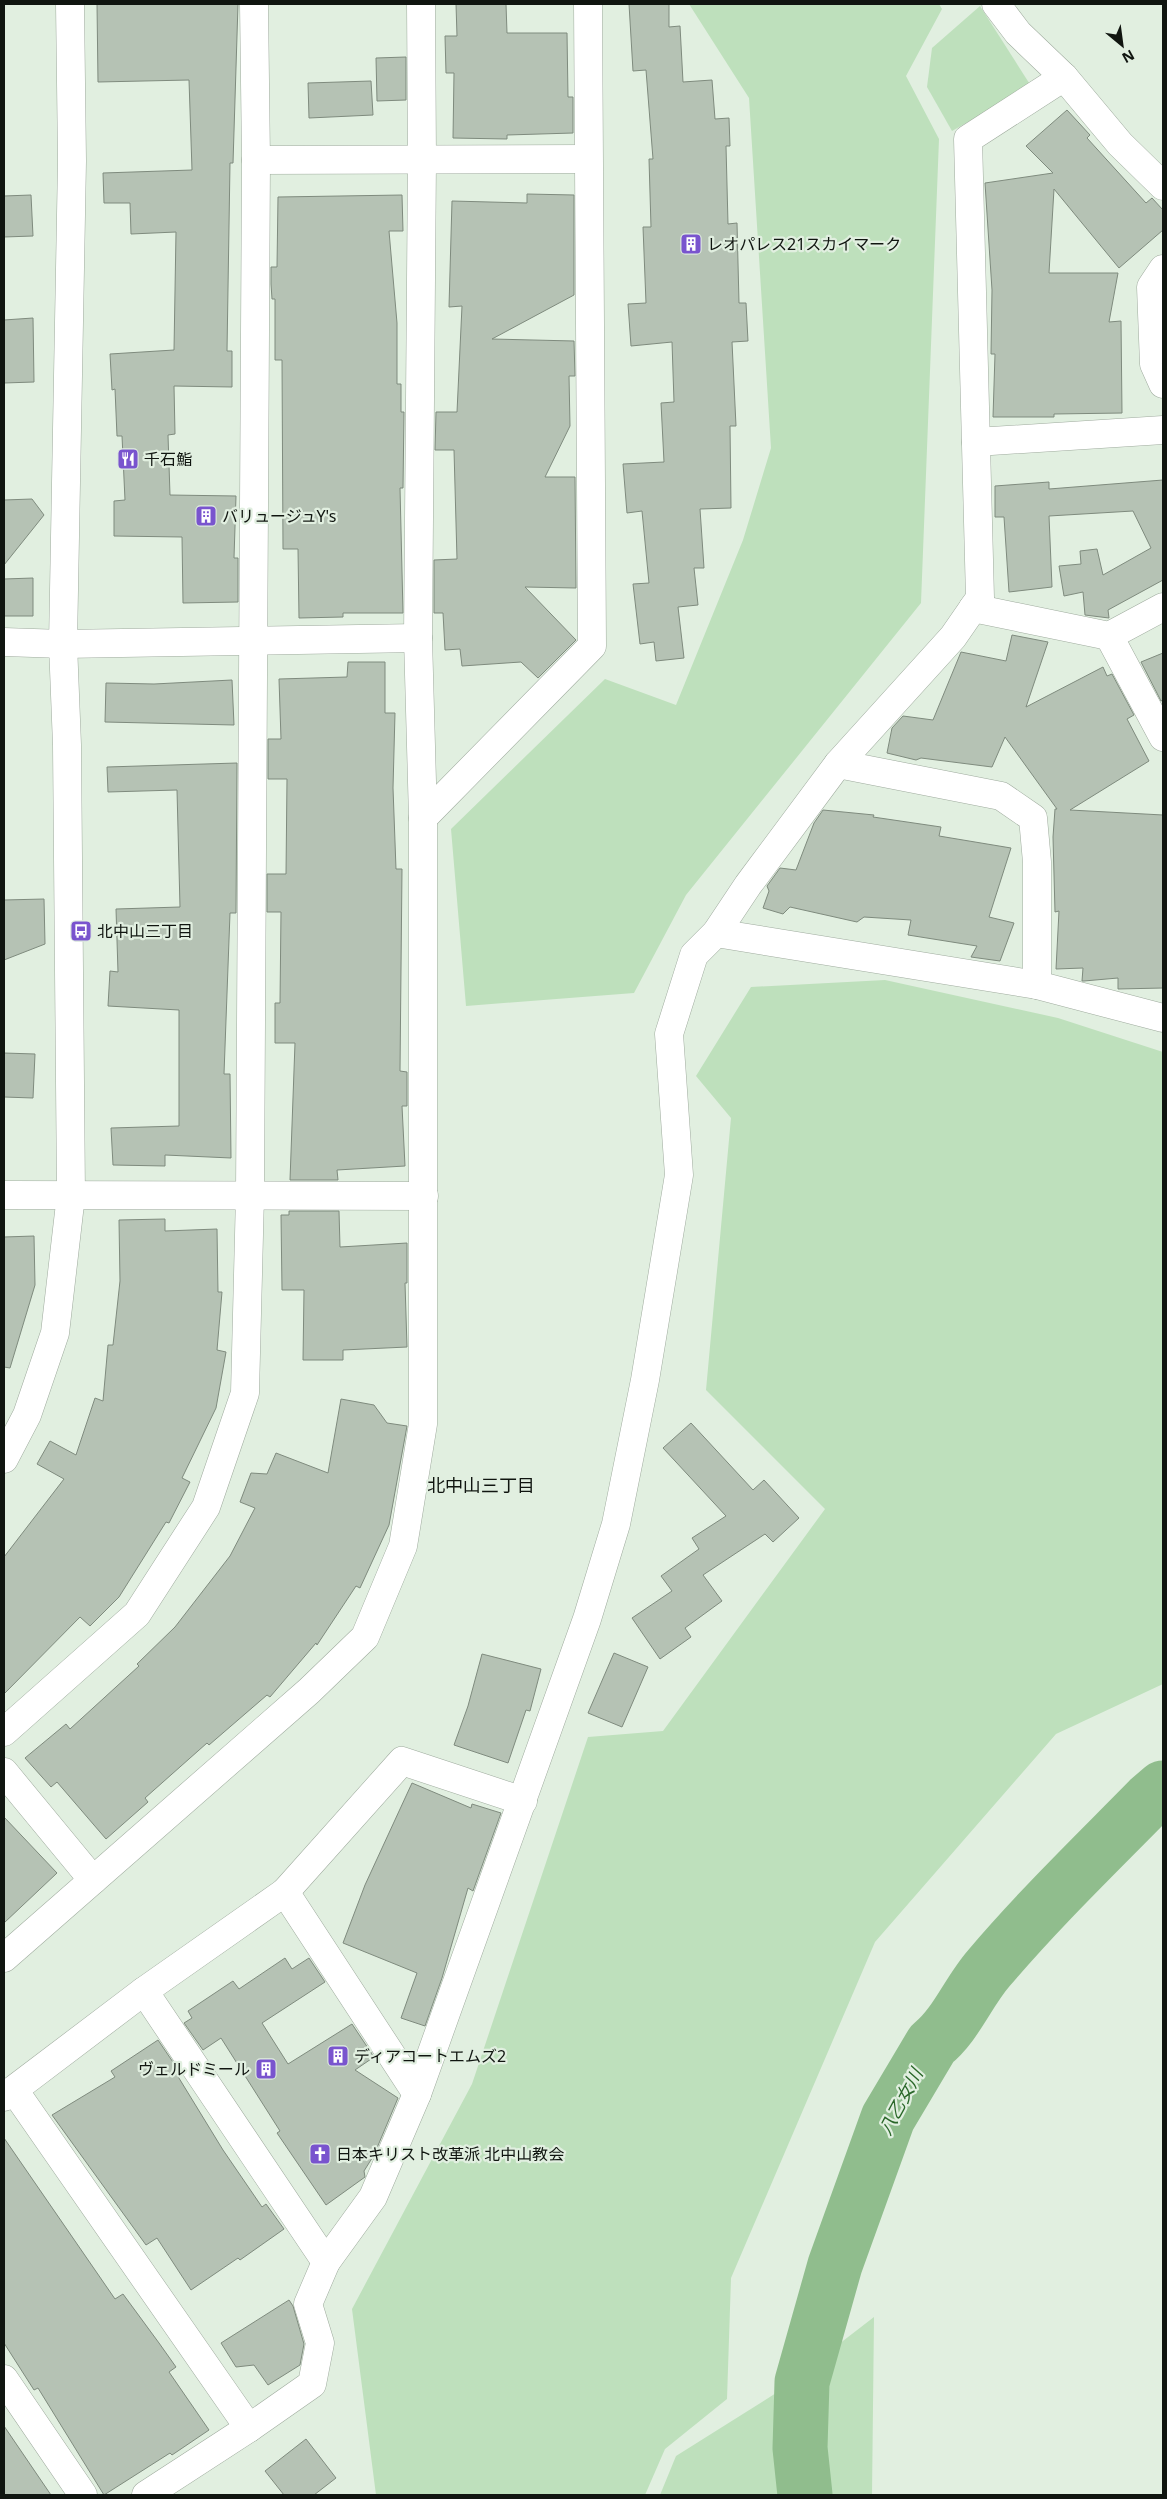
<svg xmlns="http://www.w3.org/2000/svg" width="1167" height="2499" font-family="'Noto Sans','Noto Sans JP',sans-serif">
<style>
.green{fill:#bee0bc}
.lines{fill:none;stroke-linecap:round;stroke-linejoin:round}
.river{stroke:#90bd8d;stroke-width:55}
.building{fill:#b5c2b4;stroke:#7f8b7e}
.minor-casing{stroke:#9fab9e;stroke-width:29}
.minor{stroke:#fff;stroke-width:28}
.labels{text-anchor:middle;stroke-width:4.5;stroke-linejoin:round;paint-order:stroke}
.poi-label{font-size:16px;fill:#101510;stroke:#e1efe0;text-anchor:start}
.neighbourhood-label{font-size:18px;fill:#101510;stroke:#e1efe0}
.water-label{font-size:18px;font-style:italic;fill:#2a6729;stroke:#e1efe0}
</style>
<rect width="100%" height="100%" fill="#e1efe0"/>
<!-- green -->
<g class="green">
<polygon points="689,4 939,4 942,9 906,76 939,139 921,603 686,895 634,993 466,1006 451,829 605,679 676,705 743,540 771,448 749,98"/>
<polygon points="980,6 1031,86 952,131 927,87 932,48"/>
<polygon points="885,980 1058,1018 1163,1052 1163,1684 1056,1734 875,1942 731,2278 727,2399 665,2449 645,2495 376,2495 352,2309 472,2084 588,1737 663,1731 825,1509 706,1390 731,1118 696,1076 751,987"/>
<polygon points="874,2317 872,2495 660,2495 676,2456 773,2395"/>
</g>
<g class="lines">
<!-- river -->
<path class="river" d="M 805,2495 L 800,2448 L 802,2382 L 835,2265 L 888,2118 L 932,2044 C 956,2025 968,1992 989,1968 C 1039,1909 1095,1855 1149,1800 L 1163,1788"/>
</g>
<!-- building -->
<g class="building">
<polygon points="97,4 238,4 233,163 230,163 227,351 232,351 232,387 174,386 175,434 168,435 170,495 236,496 234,558 238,558 238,602 183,603 182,537 114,536 114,501 125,500 122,436 117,436 115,389 112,390 110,354 174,350 176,232 131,234 130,203 104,203 103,173 192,170 189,80 98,82"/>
<polygon points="456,4 506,4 507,33 567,33 568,97 573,97 573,133 507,135 507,139 453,138 454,73 446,73 445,36 457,36"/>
<polygon points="629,4 669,4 669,27 680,26 683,82 712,80 715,119 729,118 730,146 726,146 728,224 737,223 739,303 746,303 748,341 732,342 736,426 730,426 731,508 700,509 704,568 694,568 698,605 678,607 684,658 656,661 654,642 640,644 633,584 649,583 642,511 627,513 623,464 664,462 661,403 674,402 672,342 631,346 628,304 646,303 643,227 651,227 649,159 653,159 646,70 633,71"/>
<polygon points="406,57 406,100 377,101 376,58"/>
<polygon points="371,81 373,115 309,118 308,83"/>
<polygon points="1067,110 1090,135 1087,138 1146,203 1152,198 1163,210 1163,230 1119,268 1054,189 1049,273 1118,273 1109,322 1121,321 1122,413 1054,414 1054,417 993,417 995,354 991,354 992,290 985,183 1053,173 1026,146"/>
<polygon points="527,194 574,195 574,295 492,339 574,341 575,376 569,376 570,426 545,477 575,477 576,588 525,587 576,640 538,678 521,662 462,666 460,649 445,650 443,613 434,613 434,560 457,559 454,450 435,450 436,412 457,412 462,306 449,307 452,201 527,203"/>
<polygon points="31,195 33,236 4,237 4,196"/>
<polygon points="402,195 403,231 389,231 397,323 397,384 401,384 401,412 404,412 403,488 400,488 403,613 343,613 343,617 299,618 298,549 283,549 282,360 275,360 275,299 272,299 271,284 271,267 277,267 278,197"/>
<polygon points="33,318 34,382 4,383 4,320"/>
<polygon points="1163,480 1163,580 1108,610 1109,618 1085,615 1083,592 1064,596 1059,566 1081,564 1080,551 1097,549 1103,575 1151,548 1133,511 1049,516 1052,587 1009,592 1004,517 995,517 995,486 1049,482 1049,489"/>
<polygon points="32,499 44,515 4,565 4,500"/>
<polygon points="33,578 33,616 4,616 4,579"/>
<polygon points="1012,635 1048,642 1026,707 1103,667 1107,676 1112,674 1134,715 1127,719 1149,761 1070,810 1163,815 1163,988 1118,989 1118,978 1084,981 1082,981 1083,968 1056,969 1059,911 1055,912 1053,837 1055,809 1057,809 1005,737 992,767 921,758 916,760 887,753 892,728 903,716 933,720 961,652 1006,661"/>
<polygon points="1163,653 1163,700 1161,701 1141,662"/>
<polygon points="348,662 385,662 385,713 395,713 393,788 396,869 402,869 400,1071 407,1072 407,1106 402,1106 405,1166 337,1170 338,1180 290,1180 295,1043 275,1043 275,1003 280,1003 281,912 267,912 267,874 286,874 287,779 268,779 268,739 281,739 279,679 347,677"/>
<polygon points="232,680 234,725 105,722 106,683 154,684"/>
<polygon points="237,763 236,913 230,913 224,1074 230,1074 231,1158 165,1155 165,1166 113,1165 111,1128 179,1126 179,1010 108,1006 110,971 118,972 116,909 180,907 177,790 108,792 107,767"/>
<polygon points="823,810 874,815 873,817 941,827 939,836 1011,848 989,917 1014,923 1000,961 971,957 977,946 908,935 911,920 864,917 857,922 790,907 783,914 763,908 769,891 767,886 780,868 796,870 814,823"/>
<polygon points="44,899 45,944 4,960 4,900"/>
<polygon points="4,1053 35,1054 33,1098 4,1097"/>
<polygon points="289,1211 339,1211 340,1247 407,1243 407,1283 405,1283 407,1347 343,1350 343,1360 303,1360 304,1290 282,1290 281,1215 289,1215"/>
<polygon points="165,1219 165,1231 217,1229 218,1292 222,1292 217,1350 226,1352 216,1408 182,1478 190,1482 169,1523 166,1522 119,1597 90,1626 80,1617 4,1694 4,1557 64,1479 37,1464 50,1441 76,1455 95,1398 103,1401 108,1345 113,1345 120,1281 119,1220"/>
<polygon points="34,1236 35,1285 10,1368 4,1367 4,1237"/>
<polygon points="341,1399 374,1405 387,1423 407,1426 389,1525 360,1588 356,1586 317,1645 316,1643 270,1697 267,1695 209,1745 207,1743 145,1798 148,1802 106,1839 57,1782 51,1787 25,1758 66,1724 70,1729 139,1666 137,1664 175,1627 230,1556 255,1508 240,1502 251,1473 267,1474 276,1453 328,1473"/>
<polygon points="691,1423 753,1490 764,1480 799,1518 773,1542 765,1534 703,1575 722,1601 685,1628 691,1637 660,1659 632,1618 672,1591 661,1576 699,1549 692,1538 726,1516 663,1448"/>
<polygon points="614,1653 648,1667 622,1727 588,1713"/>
<polygon points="482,1654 541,1669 530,1711 526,1710 508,1763 454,1745 468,1706"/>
<polygon points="412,1783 471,1808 472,1804 501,1813 473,1891 468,1888 442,1978 425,2026 401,2018 417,1973 343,1943 365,1885"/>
<polygon points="4,1817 57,1873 4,1923"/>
<polygon points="285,1958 292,1969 309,1958 325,1982 262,2023 288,2064 352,2024 374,2057 355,2070 398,2098 374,2155 364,2171 365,2177 326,2205 277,2133 280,2131 221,2038 203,2050 184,2023 192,2018 188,2011 233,1981 239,1989"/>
<polygon points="158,2040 177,2068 174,2070 223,2150 262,2207 266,2204 284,2229 240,2260 238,2258 191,2290 157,2238 146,2245 52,2115 115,2077 111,2071"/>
<polygon points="4,2138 115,2299 123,2294 159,2343 176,2367 169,2372 209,2430 172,2455 170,2453 104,2495 38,2388 34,2390 4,2343"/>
<polygon points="289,2300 293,2306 304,2344 300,2365 268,2385 254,2365 236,2367 221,2343"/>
<polygon points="4,2426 51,2495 4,2495"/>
<polygon points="306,2439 336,2478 314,2495 284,2495 265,2471"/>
</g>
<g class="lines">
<!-- minor casing -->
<g class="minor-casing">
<g id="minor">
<polyline points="996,4 1018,33 1064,77 1120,144 1163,186"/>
<polyline points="256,160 588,159"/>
<polyline points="1163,269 1151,287 1154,364 1163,384"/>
<polyline points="976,442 1163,430"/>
<polyline points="973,608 1109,636 1163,607"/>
<polyline points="1109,636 1163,737"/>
<polyline points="4,642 63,644 418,638"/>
<polyline points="838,764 1001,796 1033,818 1037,862 1037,985"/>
<polyline points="423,818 592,646 588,4"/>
<polyline points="716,933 1037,985 1163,1018"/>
<polyline points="4,1195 424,1196"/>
<polyline points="4,1459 27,1415 55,1333 71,1195 67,745 63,644 72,161 70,4"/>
<polyline points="4,1732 137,1614 206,1507 245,1393 250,1195 256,160 254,4"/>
<polyline points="4,1772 93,1880"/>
<polyline points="285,1892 417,2094"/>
<polyline points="4,1958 309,1691 365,1637 403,1546 423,1424 423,818 418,638 422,160 421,4"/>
<polyline points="144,1991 326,2262"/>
<polyline points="14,2090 249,2428"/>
<polyline points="4,2097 144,1991 285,1892 402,1761 523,1801"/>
<polyline points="4,2379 83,2495"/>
<polyline points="146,2495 249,2428 312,2384 320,2343 308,2304 326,2262 373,2197 417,2094 587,1619 616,1524 645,1380 679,1175 669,1034 694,955 716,933 748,885 838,764 953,637 980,598 968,139 1064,77"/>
</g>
</g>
<!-- minor -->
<use href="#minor" class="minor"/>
</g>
<!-- icons -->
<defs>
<g id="building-square" transform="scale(1.125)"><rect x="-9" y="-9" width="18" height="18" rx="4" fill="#7954ce" stroke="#e1efe0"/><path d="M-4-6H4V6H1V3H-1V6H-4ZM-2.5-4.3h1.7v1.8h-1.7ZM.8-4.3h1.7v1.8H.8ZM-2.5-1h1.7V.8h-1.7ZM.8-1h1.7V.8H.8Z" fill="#fff"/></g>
<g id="restaurant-square" transform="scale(1.125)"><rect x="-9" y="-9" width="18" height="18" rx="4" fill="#7954ce" stroke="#e1efe0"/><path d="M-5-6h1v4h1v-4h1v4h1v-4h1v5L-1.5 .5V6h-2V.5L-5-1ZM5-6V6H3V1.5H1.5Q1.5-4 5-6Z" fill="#fff"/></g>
<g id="bus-square" transform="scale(1.125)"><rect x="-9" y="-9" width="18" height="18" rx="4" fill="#7954ce" stroke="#e1efe0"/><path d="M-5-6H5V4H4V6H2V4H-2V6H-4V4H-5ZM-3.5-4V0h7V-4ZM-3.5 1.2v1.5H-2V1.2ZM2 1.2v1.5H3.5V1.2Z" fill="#fff"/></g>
<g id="church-square" transform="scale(1.125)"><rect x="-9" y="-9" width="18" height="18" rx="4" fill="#7954ce" stroke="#e1efe0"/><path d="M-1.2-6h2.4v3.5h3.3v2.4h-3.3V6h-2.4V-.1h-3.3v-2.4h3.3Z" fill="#fff"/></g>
</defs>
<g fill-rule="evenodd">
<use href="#building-square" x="691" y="244"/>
<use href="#restaurant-square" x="128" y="459"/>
<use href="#building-square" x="206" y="516"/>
<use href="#bus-square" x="81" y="931"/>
<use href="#building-square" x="338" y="2056"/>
<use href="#building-square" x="266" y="2069"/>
<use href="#church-square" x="320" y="2154"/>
</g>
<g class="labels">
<!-- poi labels -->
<g class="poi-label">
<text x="707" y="250">レオパレス21スカイマーク</text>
<text x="144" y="465">千石鮨</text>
<text x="222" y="522">バリュージュY's</text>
<text x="97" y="937">北中山三丁目</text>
<text x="354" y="2062">ディアコートエムズ2</text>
<text x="250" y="2075" text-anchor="end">ヴェルドミール</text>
<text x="336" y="2160">日本キリスト改革派 北中山教会</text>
</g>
<!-- neighbourhood labels -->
<g class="neighbourhood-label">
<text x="481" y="1492">北中山三丁目</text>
</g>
<!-- water labels -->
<g class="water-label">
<text transform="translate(901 2102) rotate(-62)" y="6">八乙女川</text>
</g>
</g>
<!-- border -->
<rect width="1167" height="2499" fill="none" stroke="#101510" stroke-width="10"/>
<!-- north arrow -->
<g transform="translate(1122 45) rotate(151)" stroke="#e1efe0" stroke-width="4" paint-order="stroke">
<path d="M0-4L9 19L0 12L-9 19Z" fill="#101510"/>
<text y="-8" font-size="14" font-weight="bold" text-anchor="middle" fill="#101510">N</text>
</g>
</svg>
